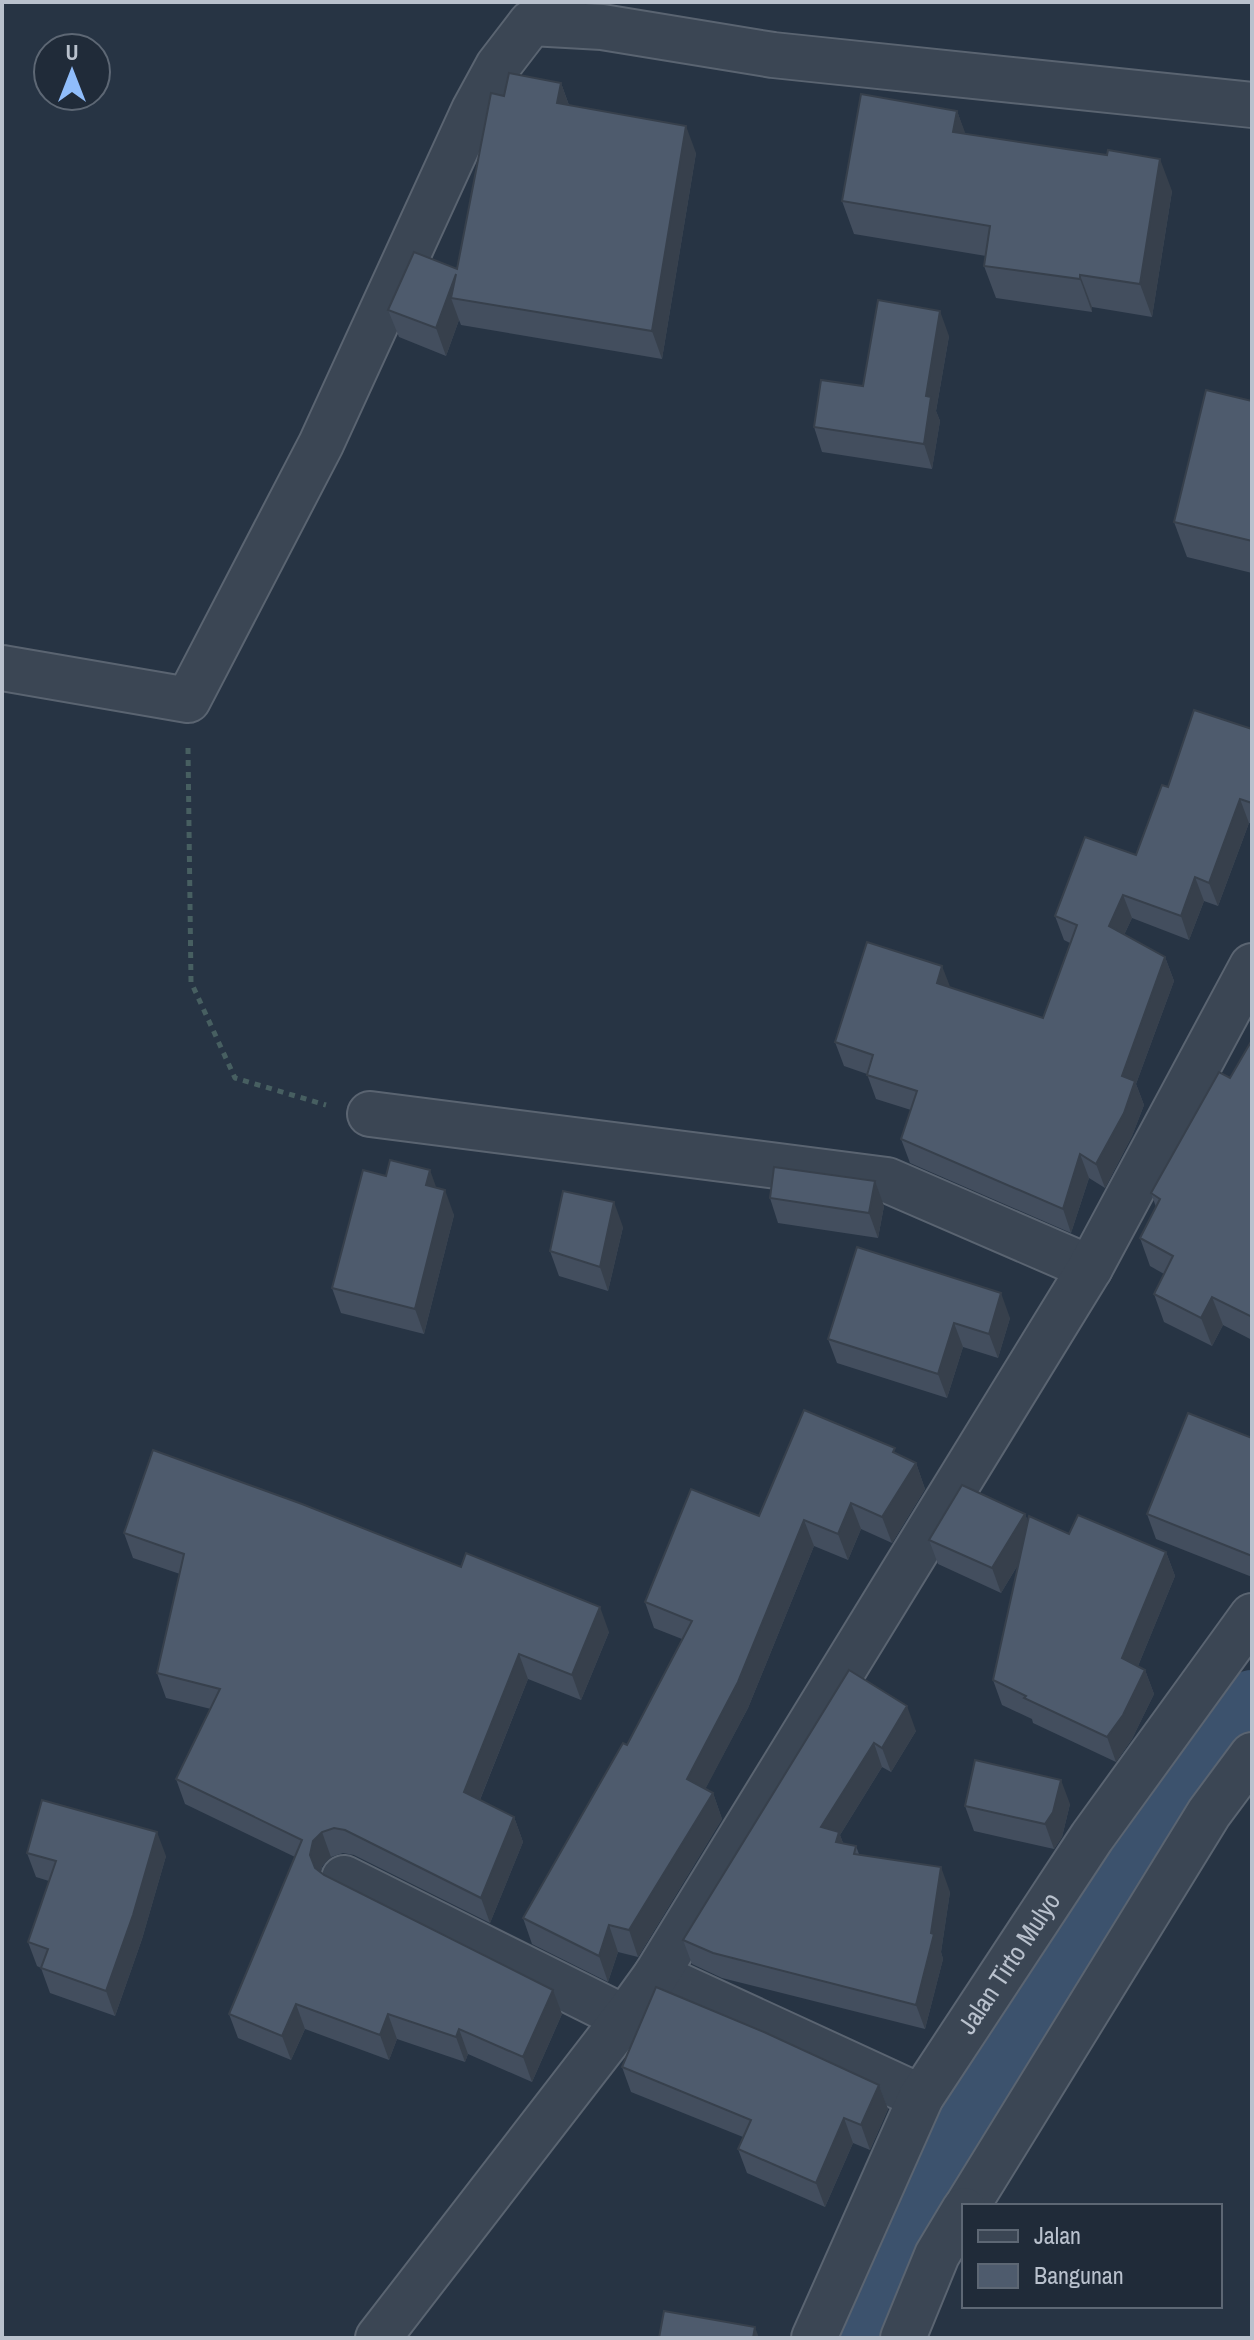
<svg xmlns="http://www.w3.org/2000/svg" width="1254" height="2340" font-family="'Archivo Narrow',sans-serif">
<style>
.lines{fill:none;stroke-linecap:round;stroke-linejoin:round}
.canal{stroke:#3c526d;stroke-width:54}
.minor-casing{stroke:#5a6471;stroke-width:48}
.path{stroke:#475f61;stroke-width:5;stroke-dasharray:6 6;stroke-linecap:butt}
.minor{stroke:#3b4654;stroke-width:44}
.wall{fill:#434e5e}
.shaded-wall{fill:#37404c}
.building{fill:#4e5b6d;stroke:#37404c;stroke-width:2}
.labels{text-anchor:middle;stroke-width:7;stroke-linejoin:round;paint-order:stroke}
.street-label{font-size:26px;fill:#b9c1cd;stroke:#202b39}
</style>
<rect width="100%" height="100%" fill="#273444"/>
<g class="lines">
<!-- canal -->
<polyline class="canal" points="859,2338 922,2194 1034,2002 1252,1697"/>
<!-- minor casing -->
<g class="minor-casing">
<g id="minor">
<polyline points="2,668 188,700 321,444 474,110 498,66 531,23 602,27 773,55 1252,105"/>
<polyline points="370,1114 887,1180 1090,1268"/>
<polyline points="344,1878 625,2018"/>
<polyline points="656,1975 921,2097"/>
<polyline points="967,2206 1209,1813 1252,1755"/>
<polyline points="378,2338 625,2018 656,1975 1090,1268 1252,966"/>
<path id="s1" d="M 814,2338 L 921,2097 L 1092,1837 L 1252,1616"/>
<polyline points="903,2338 937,2255 964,2210"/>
</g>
</g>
<!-- path -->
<polyline class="path" points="188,748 191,982 235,1078 326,1105"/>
<!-- minor -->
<use href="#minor" class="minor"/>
</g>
<!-- wall -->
<g class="wall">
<polygon points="561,83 569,105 696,153 662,359 461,325 459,320 446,356 399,337 388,310 457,269 504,96"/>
<polygon points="957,111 965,134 1172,191 1152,317 1092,307 1092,312 996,298 984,266 986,256 854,234 842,201"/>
<polygon points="949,336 936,411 940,421 932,469 822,452 814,427 863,386"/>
<polygon points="1252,401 1252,573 1187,557 1174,522"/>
<polygon points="1252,729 1252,824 1249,823 1218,906 1204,901 1189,940 1132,918 1124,935 1165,957 1174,981 1136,1084 1144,1105 1132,1136 1105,1188 1089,1178 1071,1233 910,1163 901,1139 911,1110 876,1099 867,1074 844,1066 835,1042 950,988 1043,1018 1070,943 1064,940 1055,916 1136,855 1168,787"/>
<polygon points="1252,1040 1252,1340 1223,1325 1212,1346 1164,1322 1154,1294 1164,1274 1150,1266 1140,1238 1156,1207 1151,1193 1230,1078"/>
<polygon points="437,1188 454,1215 424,1334 341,1313 332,1288"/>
<polygon points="770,1198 884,1206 878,1238 778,1223"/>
<polygon points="623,1227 608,1291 559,1276 550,1251"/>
<polygon points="857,1247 1010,1318 998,1358 963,1347 947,1398 837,1363 828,1339"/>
<polygon points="1252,1438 1252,1577 1156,1539 1147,1514"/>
<polygon points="898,1455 916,1463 925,1489 892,1543 861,1529 848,1560 814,1546 748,1708 705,1789 713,1793 722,1819 638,1957 618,1952 608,1982 532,1944 523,1918 627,1745 682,1639 654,1628 645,1602 759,1516"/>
<polygon points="1025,1514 1028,1522 1069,1534 1166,1552 1175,1576 1138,1666 1145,1670 1154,1694 1132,1739 1116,1762 1033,1723 1032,1719 1002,1705 993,1680 1019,1563 1001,1593 938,1564 929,1540"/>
<polygon points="124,1533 609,1632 581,1700 528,1679 480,1800 514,1817 523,1842 490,1923 354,1855 343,1853 331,1857 322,1866 321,1873 562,2014 532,2082 468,2054 465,2062 397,2039 389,2060 305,2029 291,2060 238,2038 229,2014 295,1857 185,1804 176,1779 211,1709 166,1698 157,1673 180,1574 133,1558"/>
<polygon points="849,1670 916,1731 891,1772 882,1767 840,1835 843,1843 856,1846 859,1854 950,1892 941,1952 943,1959 925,2029 722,1978 692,1964 683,1940"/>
<polygon points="1070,1804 1062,1837 1054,1849 974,1831 965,1806"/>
<polygon points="27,1853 166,1856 142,1939 115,2016 50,1993 41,1968 37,1966 28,1942 49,1881 36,1877"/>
<polygon points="622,2067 879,2085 888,2109 870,2150 853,2143 825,2207 747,2173 738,2149 743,2137 631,2092"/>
</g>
<!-- shaded-wall -->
<g class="shaded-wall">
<polygon points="561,83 571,111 557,103"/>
<polygon points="957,111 969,143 953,132"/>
<polygon points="686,126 696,153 662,359 652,331"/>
<polygon points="1160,159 1172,191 1152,317 1140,284"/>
<polygon points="456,274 451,298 459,320 446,356 436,328"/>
<polygon points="1080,275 1092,307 1092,312 1080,279"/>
<polygon points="940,311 949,336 936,411 940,421 932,469 924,444 926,396"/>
<polygon points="1240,799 1249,823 1218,906 1209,883"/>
<polygon points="1195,877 1204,901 1189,940 1181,916"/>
<polygon points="1123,895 1132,918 1117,950 1109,926"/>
<polygon points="1165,957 1174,981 1136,1084 1144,1105 1132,1136 1105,1188 1096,1164 1122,1076"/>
<polygon points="942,966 951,989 937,983"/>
<polygon points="1080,1154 1089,1178 1071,1233 1063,1209"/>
<polygon points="430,1170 439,1195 426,1185"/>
<polygon points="875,1181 884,1206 878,1238 869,1213"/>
<polygon points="445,1190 454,1215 424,1334 415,1309"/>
<polygon points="614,1202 623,1227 608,1291 600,1267"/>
<polygon points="1001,1293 1010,1318 998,1358 989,1334"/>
<polygon points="1212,1297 1223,1325 1212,1346 1201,1318"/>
<polygon points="954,1323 963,1347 947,1398 938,1374"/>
<polygon points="916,1463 925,1489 892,1543 882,1517"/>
<polygon points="851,1503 861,1529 848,1560 838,1534"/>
<polygon points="1025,1514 1034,1538 1001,1593 992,1568"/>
<polygon points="804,1520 814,1546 748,1708 697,1805 687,1779"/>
<polygon points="1166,1552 1175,1576 1131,1683 1122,1658"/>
<polygon points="600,1607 609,1632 581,1700 572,1675"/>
<polygon points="519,1654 528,1679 473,1817 464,1792"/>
<polygon points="1145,1670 1154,1694 1132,1739 1116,1762 1107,1737"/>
<polygon points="907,1706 916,1731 891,1772 882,1748"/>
<polygon points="874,1743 882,1767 840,1835 848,1856 821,1827"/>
<polygon points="1061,1780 1070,1804 1062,1837 1054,1849 1045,1824"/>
<polygon points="713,1793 722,1819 638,1957 629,1930"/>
<polygon points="514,1817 523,1842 490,1923 481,1898"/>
<polygon points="157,1832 166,1856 142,1939 115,2016 106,1991"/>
<polygon points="322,1832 331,1857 322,1866 319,1880 310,1855 313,1841"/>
<polygon points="941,1867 950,1892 941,1952 943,1959 925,2029 916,2005 931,1933"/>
<polygon points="609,1925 618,1952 608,1982 599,1956"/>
<polygon points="553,1990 562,2014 532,2082 523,2057"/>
<polygon points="296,2004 305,2029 291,2060 282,2036"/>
<polygon points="388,2014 397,2039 389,2060 380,2035"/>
<polygon points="459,2029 468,2054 465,2062 456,2037"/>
<polygon points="879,2085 888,2109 870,2150 861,2125"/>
<polygon points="844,2118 853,2143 825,2207 816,2183"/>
<polygon points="755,2327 759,2338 753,2338"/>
</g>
<!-- building -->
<g class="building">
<polygon points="509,73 561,83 557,103 686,126 652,331 451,298 456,274 436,328 388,310 414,252 457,269 491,93 504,96"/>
<polygon points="861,94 957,111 953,132 1107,155 1108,150 1160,159 1140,284 1080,275 1080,279 984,266 990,226 842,201"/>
<polygon points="878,300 940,311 926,396 931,397 924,444 814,427 821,380 863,386"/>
<polygon points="1206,390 1252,401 1252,541 1174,522"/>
<polygon points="1194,710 1252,729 1252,803 1240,799 1209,883 1195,877 1181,916 1123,895 1109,926 1165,957 1122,1076 1135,1081 1124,1113 1096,1164 1080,1154 1063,1209 901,1139 917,1091 867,1075 873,1055 835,1042 867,942 942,966 937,983 1043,1018 1077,925 1055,916 1085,837 1136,855 1162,785 1168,787"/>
<polygon points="1252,1040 1252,1317 1212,1297 1201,1318 1154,1294 1173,1256 1140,1238 1160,1199 1151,1193 1219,1072 1230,1078"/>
<polygon points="390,1160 430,1170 426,1185 445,1190 415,1309 332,1288 363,1170 386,1176"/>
<polygon points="774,1167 875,1181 869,1213 770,1198"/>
<polygon points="563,1191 614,1202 600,1267 550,1251"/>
<polygon points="857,1247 1001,1293 989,1334 954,1323 938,1374 828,1339"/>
<polygon points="804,1410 895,1448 893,1452 916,1463 882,1517 851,1503 838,1534 804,1520 738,1682 687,1779 713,1793 629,1930 609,1925 599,1956 523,1918 623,1743 627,1745 692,1621 645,1602 691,1489 759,1516"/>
<polygon points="1188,1413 1252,1438 1252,1556 1147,1514"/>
<polygon points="153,1450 302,1504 461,1567 466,1553 600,1607 572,1675 519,1654 464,1792 514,1817 481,1898 345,1830 334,1828 322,1832 313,1841 310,1855 315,1868 324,1875 553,1990 523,2057 459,2029 456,2037 388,2014 380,2035 296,2004 282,2036 229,2014 302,1840 176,1779 220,1689 157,1673 184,1554 124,1533"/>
<polygon points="962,1485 1025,1514 992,1568 929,1540"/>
<polygon points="1078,1515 1166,1552 1122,1658 1145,1670 1123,1715 1107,1737 1024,1698 1026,1696 993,1680 1029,1516 1069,1534"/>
<polygon points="849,1670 907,1706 882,1748 874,1743 821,1827 839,1832 836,1842 856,1846 854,1854 941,1867 931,1933 934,1934 916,2005 713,1953 683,1940"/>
<polygon points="975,1760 1061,1780 1053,1812 1045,1824 965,1806"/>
<polygon points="42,1800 157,1832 133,1915 106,1991 41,1968 48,1949 28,1942 56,1861 27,1853"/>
<polygon points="656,1987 764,2032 879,2085 861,2125 844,2118 816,2183 738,2149 751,2120 622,2067"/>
<polygon points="664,2311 755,2327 753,2338 659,2338"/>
</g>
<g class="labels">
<!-- street labels -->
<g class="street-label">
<text dy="9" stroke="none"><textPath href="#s1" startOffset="424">Jalan Tirto Mulyo</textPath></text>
</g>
</g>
<!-- border -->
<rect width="1254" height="2340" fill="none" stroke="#b9c1cd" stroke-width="8"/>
<!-- legend -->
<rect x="962" y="2204" width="260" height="104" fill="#202b39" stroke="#5d6774" stroke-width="2"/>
<rect x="978" y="2230" width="40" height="12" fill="#3b4654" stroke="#5d6774" stroke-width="2"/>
<text x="1034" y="2244" font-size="24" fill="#b9c1cd">Jalan</text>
<rect x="978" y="2264" width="40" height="24" fill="#4e5b6d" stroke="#5d6774" stroke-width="2"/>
<text x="1034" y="2284" font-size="24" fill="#b9c1cd">Bangunan</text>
<!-- north arrow -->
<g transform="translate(72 72)"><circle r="38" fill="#202b39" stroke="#5d6774" stroke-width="2"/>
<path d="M0-6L14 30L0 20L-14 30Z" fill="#90bdfb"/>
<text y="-12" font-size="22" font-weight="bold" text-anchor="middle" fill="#b9c1cd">U</text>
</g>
</svg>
